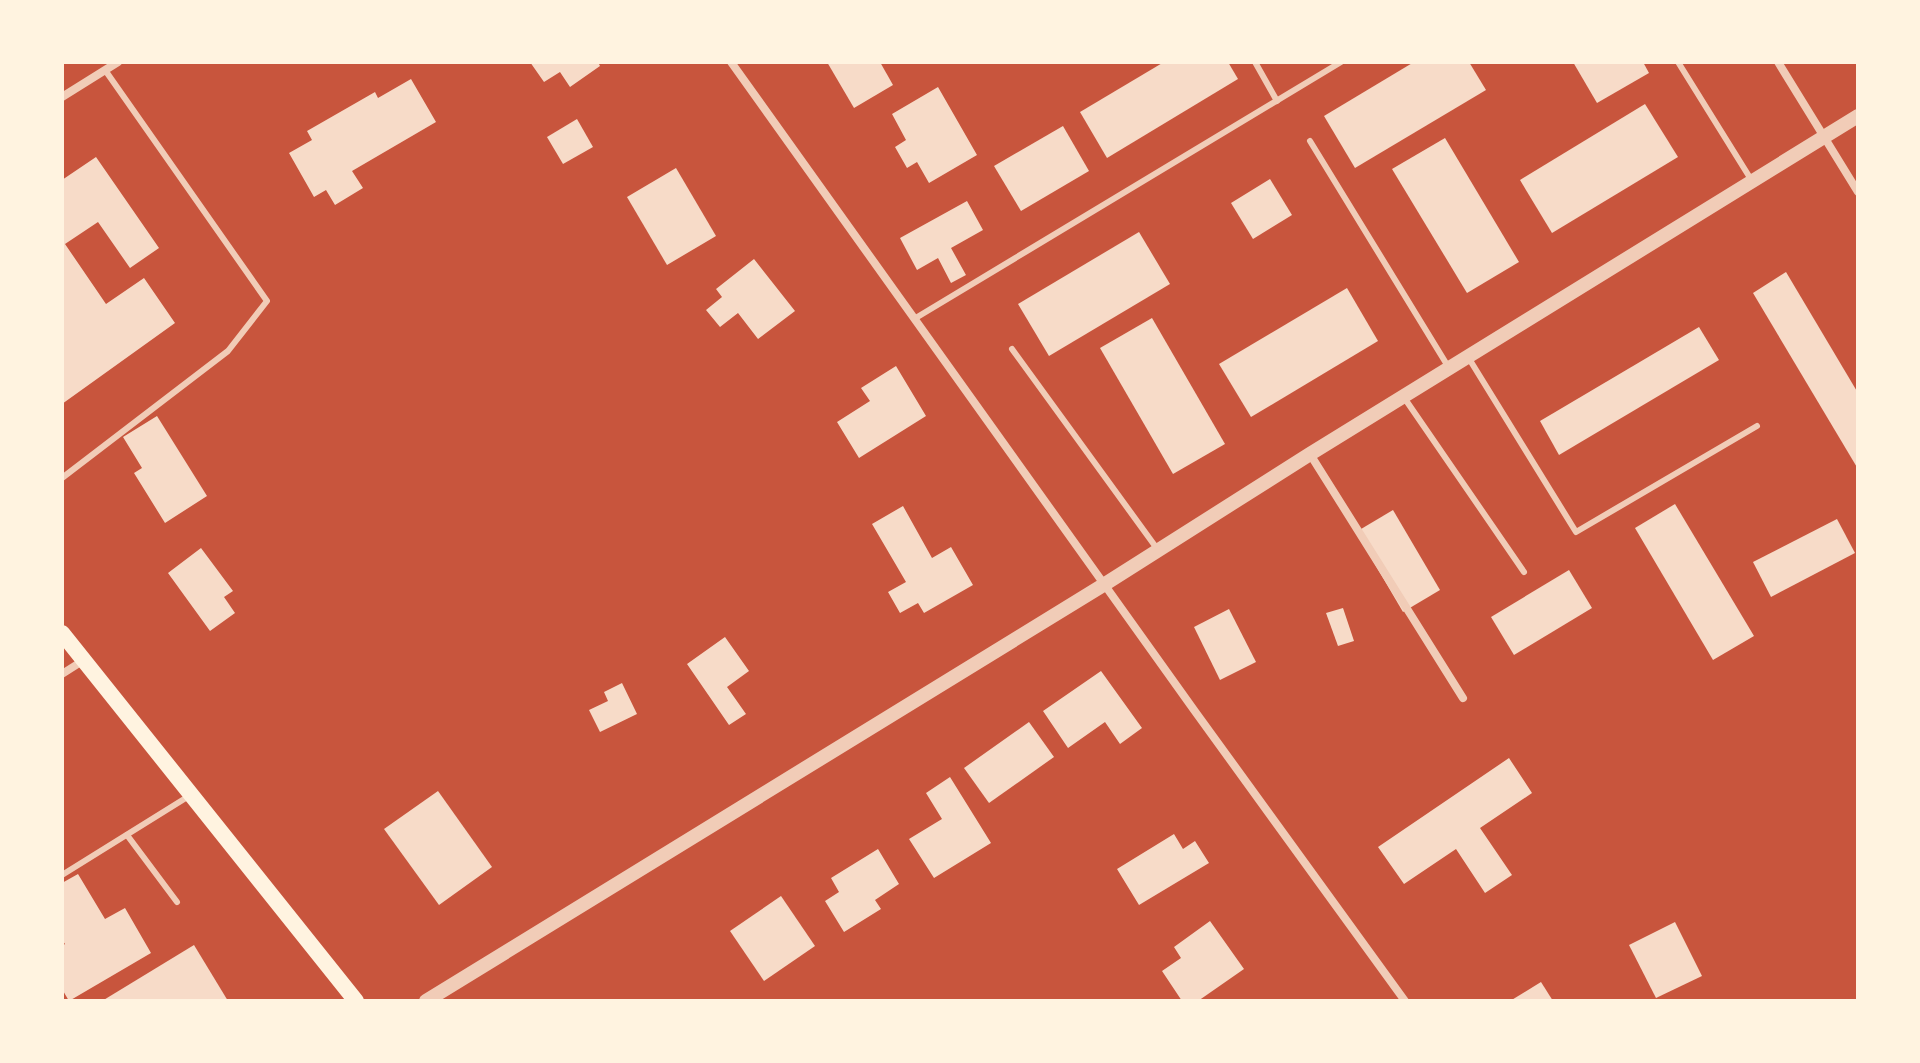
<svg xmlns="http://www.w3.org/2000/svg" width="1920" height="1063" font-family="Literata,serif">
<style>
.building{fill:#f7dbc8}
.lines{fill:none;stroke-linecap:round;stroke-linejoin:round}
.service{stroke:#f1ccb7;stroke-width:6}
.minor{stroke:#f1ccb7;stroke-width:8}
.tertiary{stroke:#f1ccb7;stroke-width:14}
.secondary{stroke:#fff3e0;stroke-width:16}
</style>
<rect width="100%" height="100%" fill="#c8553d"/>
<!-- building -->
<g class="building">
<polygon points="530,62 598,62 600,66 570,87 560,72 544,82"/>
<polygon points="827,62 880,62 893,85 854,108"/>
<polygon points="1164,62 1228,62 1238,79 1107,158 1080,112"/>
<polygon points="1414,62 1469,62 1486,90 1355,168 1324,116"/>
<polygon points="1573,62 1643,62 1649,73 1597,103"/>
<polygon points="411,79 436,122 352,171 363,188 335,205 326,190 314,197 289,153 312,140 307,131 375,92 378,98"/>
<polygon points="938,87 977,155 929,183 917,162 907,168 895,147 906,140 892,114"/>
<polygon points="1645,104 1678,157 1552,233 1520,180"/>
<polygon points="577,119 593,147 563,164 547,137"/>
<polygon points="1063,126 1089,171 1021,211 994,166"/>
<polygon points="1445,138 1519,262 1467,293 1392,169"/>
<polygon points="96,157 159,248 130,268 98,222 65,244 106,304 144,278 175,323 62,404 62,180"/>
<polygon points="676,168 716,236 667,265 627,197"/>
<polygon points="1270,179 1292,215 1253,239 1231,203"/>
<polygon points="967,201 983,230 951,248 966,275 951,283 938,258 917,270 900,238"/>
<polygon points="1139,232 1170,284 1049,356 1018,304"/>
<polygon points="754,259 795,311 758,339 738,313 720,327 706,310 722,297 716,289"/>
<polygon points="1786,272 1858,393 1858,469 1753,293"/>
<polygon points="1347,288 1378,341 1251,417 1219,364"/>
<polygon points="1152,318 1225,444 1173,474 1100,348"/>
<polygon points="1699,327 1719,360 1559,455 1540,421"/>
<polygon points="896,366 926,416 859,458 837,422 870,401 861,388"/>
<polygon points="157,416 207,496 165,523 134,473 142,468 123,437"/>
<polygon points="1675,504 1754,636 1713,660 1635,528"/>
<polygon points="903,506 932,558 951,547 973,585 924,613 918,603 900,613 888,592 906,582 872,524"/>
<polygon points="1393,510 1440,590 1403,612 1356,532"/>
<polygon points="1837,519 1855,553 1771,597 1753,562"/>
<polygon points="201,548 233,591 224,597 235,613 210,631 168,573"/>
<polygon points="1569,570 1592,608 1514,655 1491,617"/>
<polygon points="1343,608 1354,641 1338,646 1326,613"/>
<polygon points="1229,609 1256,662 1220,680 1194,627"/>
<polygon points="725,637 749,671 727,687 746,714 729,725 687,664"/>
<polygon points="1101,671 1142,728 1120,744 1105,722 1068,748 1043,711"/>
<polygon points="622,683 637,714 600,732 589,710 608,701 604,692"/>
<polygon points="1029,722 1054,757 989,803 964,768"/>
<polygon points="1509,758 1532,793 1480,828 1512,875 1485,893 1456,849 1404,884 1378,847"/>
<polygon points="950,777 991,843 934,878 909,839 942,819 926,793"/>
<polygon points="438,791 492,867 439,905 384,829"/>
<polygon points="1174,834 1183,849 1195,841 1209,863 1139,905 1117,869"/>
<polygon points="878,849 899,884 875,900 881,909 844,932 825,901 839,892 831,878"/>
<polygon points="78,874 105,919 125,908 151,953 69,1001 62,989 62,946 65,944 62,940 62,883"/>
<polygon points="781,896 815,946 764,981 730,931"/>
<polygon points="1210,921 1244,969 1198,1001 1182,1001 1162,971 1181,958 1174,947"/>
<polygon points="1675,922 1702,976 1656,998 1629,945"/>
<polygon points="194,945 228,1001 102,1001"/>
<polygon points="1541,982 1553,1001 1510,1001"/>
</g>
<g class="lines">
<!-- service -->
<g class="service">
<polyline points="1255,62 1277,101"/>
<polyline points="1678,62 1752,181"/>
<polyline points="1310,141 1449,368"/>
<polyline points="914,319 1341,62"/>
<polyline points="1012,349 1158,550"/>
<polyline points="1468,357 1576,532 1757,426"/>
<polyline points="1403,396 1524,572"/>
<polyline points="62,478 228,351 267,301 105,70"/>
<polyline points="127,835 177,902"/>
<polyline points="62,875 189,796"/>
</g>
<!-- minor -->
<g class="minor">
<polyline points="731,62 1194,710 1405,1001"/>
<polyline points="1778,62 1858,192"/>
<polyline points="62,97 118,62"/>
<polyline points="1310,454 1463,698"/>
<polyline points="62,674 84,660"/>
</g>
<!-- tertiary -->
<polyline class="tertiary" points="426,1001 1105,584 1310,454 1858,116"/>
<!-- secondary -->
<polyline class="secondary" points="62,633 356,1001"/>
</g>
<!-- border -->
<rect width="1920" height="1063" fill="none" stroke="#fff3e0" stroke-width="128"/>
</svg>
